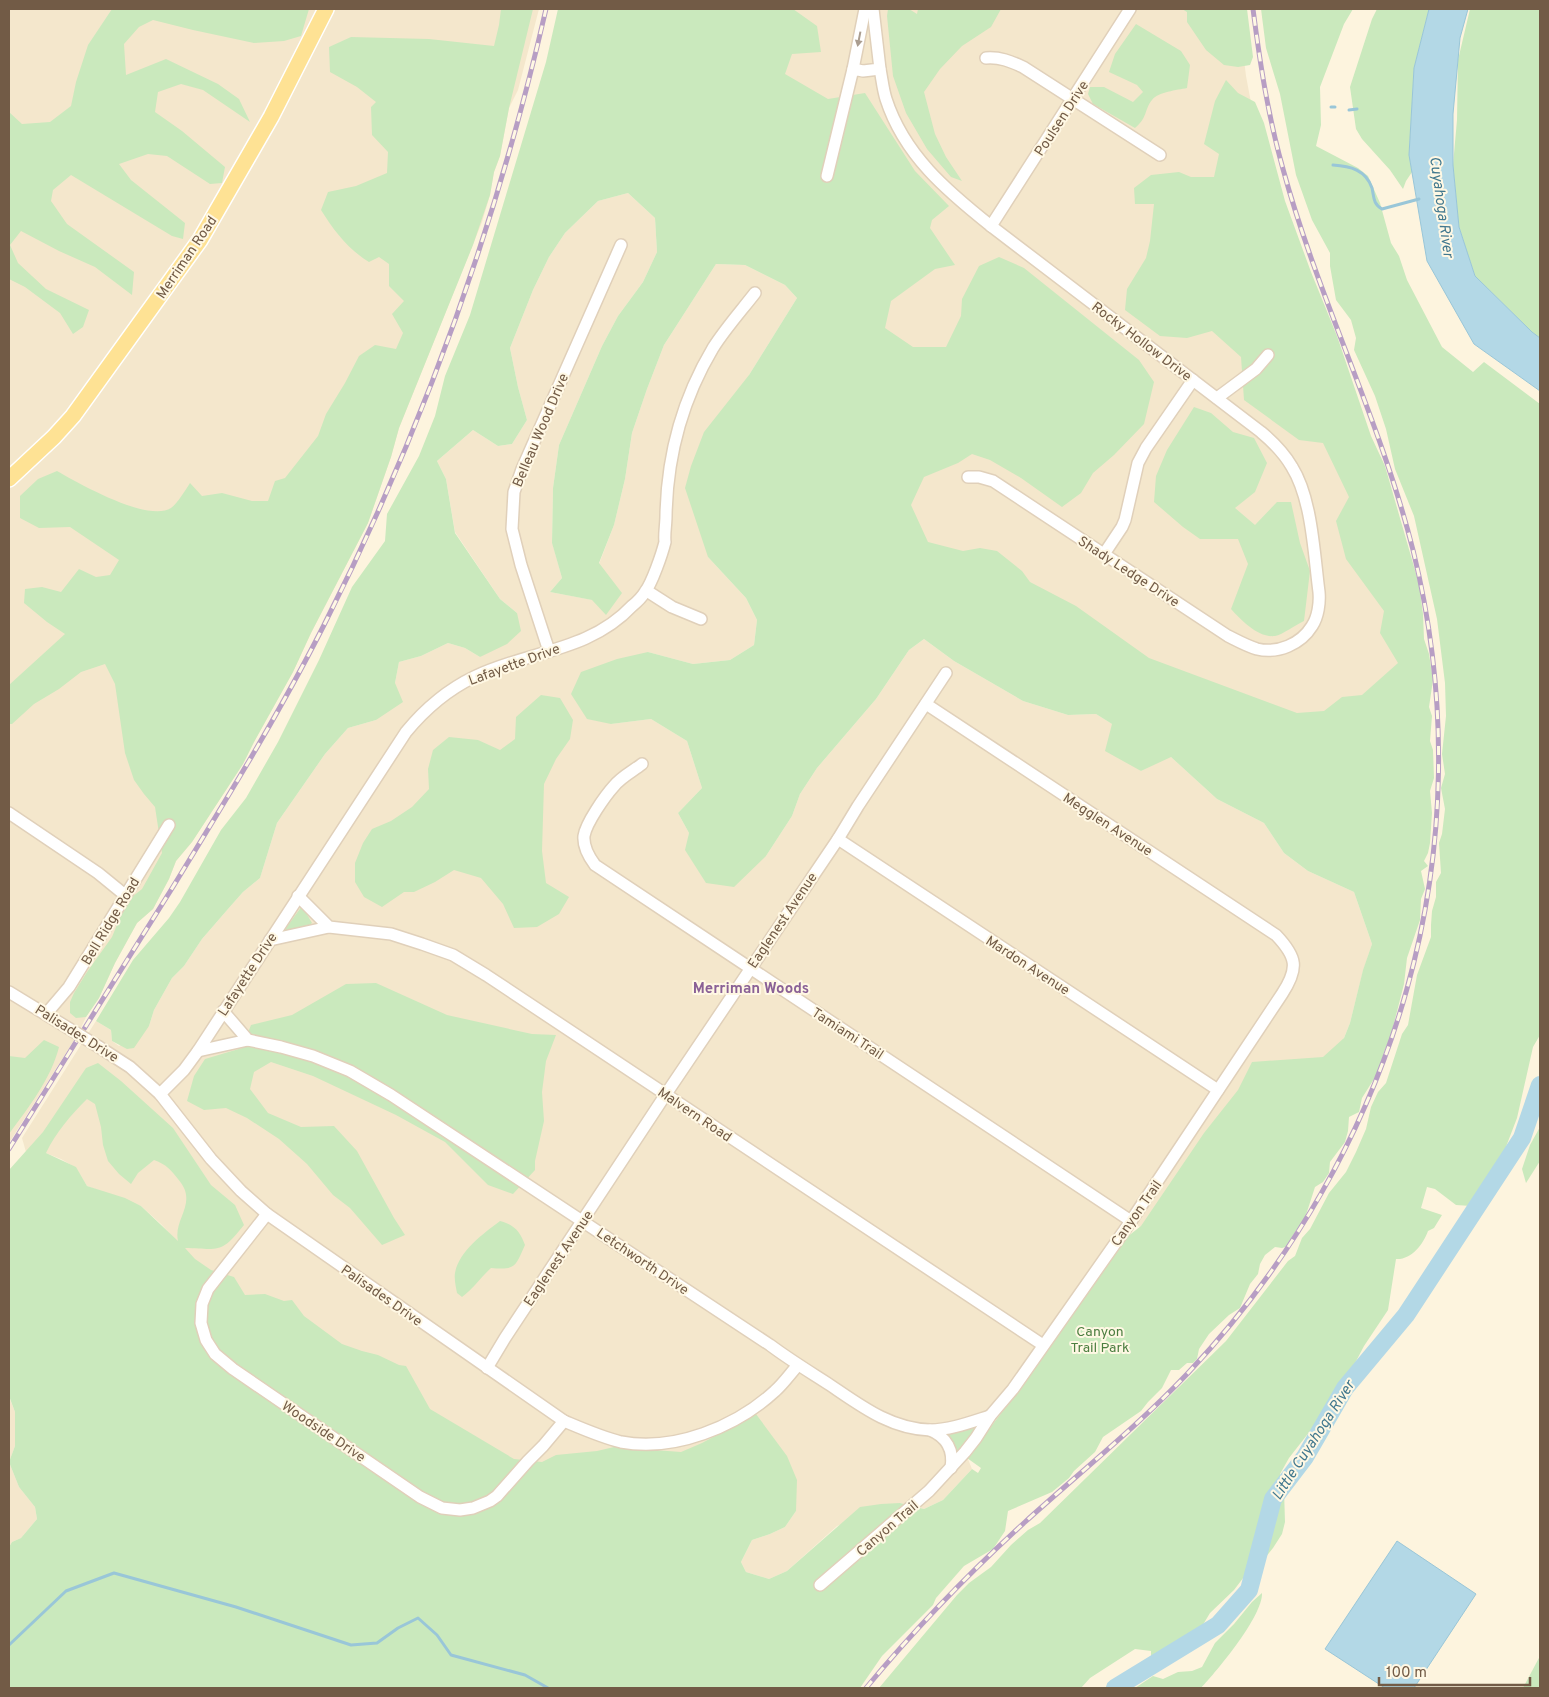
<svg xmlns="http://www.w3.org/2000/svg" width="1549" height="1697" font-family="Overpass,sans-serif">
<style>
.residential{fill:#f4e7cc}
.green{fill:#cae9bd;fill-rule:evenodd}
.water{fill:#b3d8e6;stroke:#99c6d8}
.lines{fill:none;stroke-linecap:round;stroke-linejoin:round}
.stream{stroke:#99c6d8;stroke-width:3}
.river{stroke:#b3d8e6;stroke-width:18}
.minor-casing{stroke:#e0d0ba;stroke-width:14}
.major-casing{stroke:#fff;stroke-width:18}
.minor{stroke:#fff;stroke-width:11}
.major{stroke:#fee294;stroke-width:15}
.rail-casing{stroke:#b79ec4;stroke-width:5}
.rail{stroke:#fff8e4;stroke-width:3;stroke-dasharray:9;stroke-linecap:butt}
.minor-bridge-casing{stroke:#e0d0ba;stroke-width:14;stroke-linecap:butt}
.minor-bridge{stroke:#fff;stroke-width:11}
.oneway{fill:#aa9d90}
.labels{text-anchor:middle;stroke-width:4;stroke-linejoin:round;paint-order:stroke}
.street-label{font-size:14px;fill:#725b46;stroke:#fff8e4}
.park-label{font-size:14px;fill:#4c7e40;stroke:#fff8e4}
.water-label{font-size:15px;font-style:italic;fill:#42788e;stroke:#fff8e4}
.neighbourhood-label{font-size:15px;font-weight:bold;fill:#8a6196;stroke:#fff8e4}
</style>
<rect width="100%" height="100%" fill="#fdf4de"/>
<!-- residential -->
<g class="residential">
<polygon points="9,9 539,9 518,90 509,108 500,156 494,172 490,195 482,222 399,428 391,457 368,523 311,633 293,672 254,742 243,764 192,842 176,861 169,879 153,909 137,923 115,963 99,998 86,1017 78,1034 9,1143"/>
<polygon points="675,9 1238,9 1246,76 1252,108 1391,512 1425,781 865,559 871,366"/>
<polygon points="628,193 655,218 657,252 643,282 618,316 602,346 559,445 553,488 552,542 562,578 550,592 593,600 599,564 614,525 625,479 632,433 647,389 664,345 716,264 745,265 785,285 797,298 749,375 708,557 746,598 757,620 754,645 730,660 693,664 648,652 611,724 651,719 687,741 702,788 678,813 689,833 686,851 766,856 792,816 800,794 817,768 876,699 909,650 924,639 954,661 1023,701 1068,715 1096,714 1112,724 1141,771 1170,756 1217,799 1264,823 1284,853 1308,871 1354,892 1372,944 1363,971 1350,1023 1318,1102 1209,1274 1131,1221 965,1452 972,1469 943,1500 924,1509 900,1503 837,1526 787,1571 769,1579 746,1572 741,1562 752,1540 770,1534 785,1527 796,1511 796,1481 444,1531 161,1224 141,1206 87,1186 76,1168 61,1159 38,1150 26,1152 22,1138 96,1021 111,1030 112,1041 119,1046 149,1026 154,1010 172,978 184,966 202,939 228,909 243,892 260,878 277,823 325,754 348,728 376,720 395,683 399,662 421,656 448,643 465,648 480,657 517,613 500,599 455,532 446,479 437,461 473,430 498,446 512,444 527,420 518,387 510,348 533,290 549,257 565,233 598,201"/>
<polygon points="9,1397 15,1412 15,1446 9,1462 19,1487 35,1507 37,1519 21,1538 12,1542 9,1547"/>
</g>
<!-- green -->
<g class="green">
<polygon points="112,9 309,9 301,36 284,41 254,43 193,30 153,20 139,27 124,44 126,75 166,59 218,84 239,99 250,122 203,90 181,84 158,92 155,112 182,131 225,167 222,183 210,184 167,156 148,154 119,164 131,180 185,223 183,239 172,236 71,175 53,190 51,201 67,224 134,272 132,295 95,267 59,251 21,231 10,245 18,263 46,289 89,310 83,327 73,334 60,313 25,287 9,279 9,112 22,124 50,122 71,106 76,82 88,45"/>
<path d="M 501,9 L 533,9 L 509,108 L 500,156 L 494,172 L 490,195 L 473,245 L 399,428 L 391,457 L 368,523 L 311,633 L 293,672 L 254,742 L 243,764 L 192,842 L 176,861 L 169,879 L 153,909 L 137,923 L 115,963 L 99,998 L 86,1017 L 76,1018 L 70,1013 L 70,1002 L 74,993 L 87,972 L 112,937 L 121,915 L 132,897 L 142,889 L 162,853 L 155,807 L 144,794 L 134,780 L 125,753 L 115,684 L 105,664 L 81,672 L 59,689 L 34,704 L 12,724 L 9,724 L 9,685 L 65,634 L 47,622 L 24,603 L 25,589 L 42,587 L 61,592 L 79,569 L 96,577 L 110,575 L 119,560 L 70,527 L 39,528 L 20,518 L 20,496 L 38,479 L 57,471 C 78,483 148,523 171,508 C 177,504 186,489 190,483 L 202,496 L 222,493 L 252,501 L 268,501 L 275,481 L 285,478 L 318,436 L 326,414 L 345,383 L 359,356 L 375,345 L 396,349 L 403,333 L 392,314 L 404,301 L 389,286 L 389,264 L 379,257 L 369,262 C 348,249 334,231 321,210 L 328,192 L 356,186 L 387,173 L 388,152 L 372,135 L 371,107 L 376,102 L 357,87 L 330,72 L 329,47 L 351,37 L 429,39 L 494,46 L 499,25 Z"/>
<path d="M 558,9 L 793,9 L 817,26 L 821,52 L 792,54 L 785,74 L 828,99 L 865,93 L 915,171 L 949,206 L 932,220 L 930,228 L 955,265 L 935,269 L 891,301 L 885,328 L 913,347 L 946,347 L 961,316 L 962,299 L 979,266 L 999,257 L 1024,268 L 1139,360 L 1154,382 L 1144,424 L 1114,455 L 1093,473 L 1081,493 L 1062,507 L 1021,478 L 990,460 L 972,454 L 958,463 L 924,477 L 911,505 L 928,542 L 963,551 L 980,548 L 997,551 L 1022,571 L 1030,582 L 1076,606 L 1149,658 L 1297,713 L 1324,711 L 1342,697 L 1362,695 L 1398,663 L 1380,633 L 1384,611 L 1346,559 L 1336,521 L 1349,497 L 1323,443 L 1299,440 L 1244,400 L 1241,357 L 1212,331 L 1187,338 L 1160,336 L 1125,310 L 1127,289 L 1146,258 L 1150,241 L 1154,204 L 1135,204 L 1134,188 L 1151,175 L 1179,172 L 1191,177 L 1214,177 L 1219,154 L 1204,144 L 1215,101 L 1226,80 L 1238,93 L 1255,102 L 1264,123 L 1285,201 L 1311,272 L 1337,336 L 1371,436 L 1385,466 L 1419,584 L 1423,614 L 1424,639 L 1429,654 L 1433,680 L 1429,707 L 1432,716 L 1430,741 L 1433,750 L 1434,778 L 1430,791 L 1432,813 L 1430,843 L 1428,853 L 1424,861 L 1428,866 L 1421,871 L 1425,889 L 1421,899 L 1420,920 L 1407,958 L 1404,984 L 1391,1035 L 1384,1052 L 1379,1071 L 1362,1098 L 1359,1112 L 1349,1117 L 1348,1131 L 1345,1142 L 1330,1162 L 1329,1173 L 1323,1182 L 1315,1187 L 1305,1218 L 1293,1235 L 1288,1246 L 1282,1248 L 1275,1247 L 1265,1255 L 1260,1264 L 1258,1274 L 1250,1284 L 1240,1308 L 1229,1315 L 1209,1334 L 1199,1349 L 1197,1359 L 1193,1363 L 1187,1363 L 1179,1370 L 1171,1370 L 1162,1388 L 1148,1402 L 1141,1411 L 1103,1437 L 1095,1452 L 1074,1471 L 1069,1478 L 1052,1492 L 1008,1511 L 1005,1531 L 993,1549 L 964,1566 L 936,1598 L 933,1605 L 882,1656 L 860,1688 L 9,1688 L 9,1547 L 12,1542 L 21,1538 L 37,1519 L 35,1507 L 19,1487 L 9,1462 L 15,1446 L 15,1412 L 9,1396 L 9,1170 L 43,1132 L 86,1068 L 98,1063 L 121,1081 L 173,1128 L 211,1185 L 235,1205 L 244,1225 C 221,1254 220,1249 185,1248 L 195,1259 L 211,1270 L 234,1277 L 245,1295 L 265,1294 L 284,1301 L 292,1300 L 304,1316 L 342,1344 L 362,1351 L 378,1355 L 399,1365 L 406,1366 L 430,1409 L 514,1459 L 542,1462 L 556,1455 L 597,1451 L 614,1447 L 681,1452 L 702,1443 L 756,1414 L 787,1456 L 797,1480 L 796,1511 L 785,1527 L 770,1534 L 752,1540 L 741,1562 L 746,1572 L 769,1579 L 787,1571 L 860,1507 L 881,1504 L 900,1503 L 924,1509 L 943,1500 L 972,1469 L 978,1473 L 981,1468 L 967,1458 L 1018,1391 L 1127,1237 L 1141,1226 L 1204,1133 L 1238,1090 L 1252,1062 L 1323,1057 L 1344,1038 L 1350,1023 L 1363,970 L 1372,944 L 1354,892 L 1308,871 L 1284,853 L 1264,823 L 1217,799 L 1171,757 L 1141,771 L 1105,751 L 1112,724 L 1096,714 L 1068,715 L 1023,701 L 954,661 L 924,639 L 909,650 L 876,699 L 817,768 L 800,794 L 792,816 L 766,856 L 734,887 L 706,883 L 685,850 L 689,833 L 678,813 L 702,788 L 687,741 L 651,719 L 611,724 L 587,719 L 571,694 L 581,672 L 617,659 L 648,652 L 693,664 L 730,660 L 754,645 L 757,620 L 746,598 L 708,557 L 685,488 L 691,466 L 704,432 L 749,375 L 797,298 L 785,285 L 745,265 L 716,264 L 664,345 L 647,389 L 632,433 L 625,479 L 614,525 L 599,563 L 622,593 L 606,615 L 592,600 L 550,592 L 562,578 L 552,543 L 553,488 L 559,445 L 602,346 L 618,316 L 643,282 L 657,252 L 655,218 L 628,193 L 598,201 L 565,233 L 549,257 L 533,290 L 510,348 L 518,387 L 527,420 L 512,444 L 498,446 L 473,430 L 437,461 L 446,479 L 455,533 L 500,599 L 517,613 L 521,631 L 507,644 L 480,657 L 465,648 L 448,643 L 421,656 L 399,662 L 395,683 L 403,702 L 376,720 L 348,728 L 325,754 L 277,823 L 260,878 L 243,892 L 228,909 L 202,939 L 184,966 L 172,978 L 154,1010 L 149,1026 L 134,1048 L 127,1049 L 112,1041 L 111,1030 L 96,1021 L 133,960 L 169,918 L 180,902 L 221,830 L 246,798 L 278,742 L 319,660 L 352,587 L 385,541 L 387,514 L 419,456 L 435,416 L 445,376 L 470,315 L 546,62 ZM 87,1099 L 95,1104 L 101,1127 L 103,1145 L 108,1161 L 119,1174 L 131,1184 L 138,1173 L 154,1160 C 167,1165 170,1169 178,1179 C 199,1203 173,1218 178,1241 L 141,1206 L 125,1198 L 87,1186 L 76,1167 L 46,1153 C 56,1132 71,1115 87,1099 Z"/>
<polygon points="888,9 909,9 917,14 918,9 1001,9 991,27 962,46 940,69 924,92 935,134 946,157 962,181 951,177 927,149 906,113 893,76 887,16"/>
<polygon points="1182,9 1247,9 1253,57 1250,65 1238,67 1224,65 1206,50 1187,22 1187,12"/>
<path d="M 1261,9 L 1353,9 L 1344,24 L 1320,87 L 1321,125 L 1316,146 L 1358,168 L 1368,176 L 1380,203 L 1391,243 L 1399,256 L 1407,280 L 1442,347 L 1473,372 L 1484,362 L 1540,404 L 1540,1035 L 1533,1047 L 1517,1118 L 1504,1152 L 1489,1184 L 1471,1206 L 1456,1205 L 1435,1189 L 1427,1187 L 1421,1208 L 1442,1215 L 1434,1228 L 1428,1231 C 1423,1245 1411,1260 1396,1259 L 1388,1310 L 1364,1346 L 1343,1386 L 1321,1417 L 1289,1458 L 1280,1474 L 1284,1490 L 1285,1522 L 1282,1534 L 1273,1548 L 1265,1558 L 1250,1569 L 1234,1590 L 1210,1613 L 1198,1633 L 1176,1647 L 1151,1661 L 1151,1651 L 1135,1649 L 1090,1678 L 1081,1688 L 879,1688 L 957,1595 L 969,1583 L 991,1567 L 1011,1545 L 1028,1530 L 1040,1523 L 1226,1341 L 1288,1261 L 1295,1256 L 1302,1238 L 1310,1229 L 1329,1193 L 1346,1172 L 1356,1152 L 1366,1129 L 1371,1107 L 1378,1092 L 1386,1083 L 1402,1034 L 1408,1025 L 1417,975 L 1431,937 L 1431,925 L 1432,911 L 1436,897 L 1436,882 L 1441,873 L 1439,843 L 1442,834 L 1445,809 L 1441,788 L 1445,774 L 1442,754 L 1446,716 L 1445,683 L 1437,619 L 1414,516 L 1395,469 L 1386,429 L 1375,396 L 1354,350 L 1356,338 L 1351,320 L 1336,300 L 1330,266 L 1330,253 L 1312,220 L 1296,175 L 1280,94 L 1266,48 Z"/>
<polygon points="1377,9 1429,9 1414,68 1409,154 1412,172 1406,181 1403,189 1390,170 1362,139 1356,129 1350,87 1372,19"/>
<polygon points="1470,9 1540,9 1540,338 1532,332 1475,276 1459,227 1453,165 1457,120 1458,60"/>
<path d="M 1136,24 L 1181,51 L 1190,65 L 1187,88 C 1177,90 1158,92 1152,100 C 1144,110 1148,117 1135,128 L 1093,104 L 1088,94 L 1090,87 L 1104,87 L 1133,102 L 1143,92 L 1137,85 L 1109,72 L 1115,54 Z"/>
<path d="M 1194,407 L 1211,413 L 1233,432 L 1254,438 L 1267,463 L 1255,492 L 1235,508 L 1255,525 L 1277,502 L 1291,502 L 1300,543 L 1310,571 L 1304,621 C 1297,624 1282,635 1275,636 C 1258,638 1241,620 1231,609 L 1248,564 L 1238,539 L 1200,539 L 1183,527 L 1154,502 L 1156,476 L 1167,450 Z"/>
<polygon points="541,695 560,698 573,720 570,739 556,759 544,784 542,851 546,883 569,897 559,914 537,927 514,928 503,904 481,878 454,870 435,882 414,892 404,892 382,907 364,897 355,882 355,863 363,843 372,829 391,821 412,807 429,789 428,769 433,750 449,737 478,740 500,750 515,739 516,717"/>
<path d="M 302,906 L 312,923 C 305,930 295,930 285,931 L 286,928 Z"/>
<polygon points="376,983 447,1015 532,1034 556,1035 546,1061 542,1092 544,1121 535,1161 535,1170 513,1194 488,1185 445,1142 396,1115 313,1076 271,1062 254,1072 250,1089 268,1113 301,1127 334,1126 357,1151 394,1218 405,1235 382,1245 350,1208 333,1195 307,1164 279,1139 247,1118 226,1108 204,1110 187,1101 194,1076 205,1059 242,1048 251,1025 292,1015 346,984"/>
<path d="M 44,1040 L 59,1047 C 51,1079 28,1108 9,1134 L 9,1056 L 25,1058 Z"/>
<polygon points="1540,1127 1540,1161 1526,1183 1522,1169 1530,1145"/>
<path d="M 500,1221 C 515,1225 520,1232 525,1245 C 515,1267 516,1270 491,1268 C 481,1277 472,1290 462,1297 L 457,1293 C 456,1287 454,1279 455,1273 C 459,1251 483,1234 500,1221 Z"/>
<polygon points="974,1426 978,1428 957,1453 956,1452 948,1435"/>
<path d="M 1262,1593 C 1263,1616 1217,1671 1201,1688 L 1135,1688 L 1153,1676 L 1163,1679 L 1178,1672 L 1192,1671 L 1202,1667 L 1215,1643 L 1234,1624 L 1252,1602 Z"/>
<polygon points="1540,1656 1540,1688 1523,1688"/>
</g>
<!-- water -->
<g class="water">
<polygon points="1429,9 1468,9 1460,38 1453,114 1453,165 1459,227 1475,276 1532,332 1540,338 1540,391 1474,344 1427,261 1409,155 1414,68"/>
<polygon points="1397,1541 1476,1594 1414,1688 1385,1688 1325,1649"/>
</g>
<g class="lines">
<!-- stream -->
<g class="stream">
<polyline points="1331,107 1335,107"/>
<polyline points="1349,110 1357,109"/>
<path d="M 1333,165 C 1350,166 1366,170 1372,188 C 1374,197 1373,204 1382,209 L 1419,199"/>
<polyline points="9,1645 66,1591 114,1573 236,1607 351,1645 377,1643 398,1628 418,1618 437,1635 451,1655 525,1675 548,1688"/>
</g>
<!-- river -->
<polyline class="river" points="1115,1688 1218,1625 1249,1590 1273,1499 1305,1457 1345,1388 1406,1315 1522,1138 1540,1085"/>
<!-- minor casing -->
<g class="minor-casing">
<g id="minor">
<path d="M 986,58 C 1000,57 1010,61 1023,67 L 1160,155"/>
<polyline points="853,69 865,9"/>
<path d="M 880,69 C 882,79 883,90 886,99 C 904,155 947,191 991,226 L 1261,432 C 1273,442 1284,453 1292,467 C 1312,499 1314,554 1319,592 C 1320,603 1318,617 1312,626 C 1301,644 1278,654 1257,649 C 1247,646 1238,641 1228,636 L 993,481 L 979,477 L 968,477"/>
<polyline points="827,176 853,69 863,71 880,69 873,9"/>
<polyline points="991,226 1130,9"/>
<polyline points="1217,398 1256,369 1268,355"/>
<polyline points="1104,554 1122,527 1125,520 1138,463 1146,448 1193,380"/>
<polyline points="647,591 672,607 701,619"/>
<polyline points="549,651 521,565 512,529 514,492 522,469 621,245"/>
<path d="M 642,764 C 633,771 621,777 614,786 C 605,796 586,823 584,836 C 583,847 589,857 595,865 L 1131,1221"/>
<polyline points="9,813 98,873 125,895"/>
<polyline points="838,839 1218,1090"/>
<polyline points="298,896 329,927 391,934 422,944 453,955 486,975 1043,1345"/>
<polyline points="270,940 329,927"/>
<polyline points="9,992 73,1031"/>
<path d="M 223,1011 L 248,1040 L 281,1047 L 313,1056 L 350,1071 L 391,1095 L 770,1345 C 790,1360 810,1372 830,1385 C 861,1406 891,1429 930,1430 C 950,1430 971,1422 990,1416"/>
<polyline points="46,1014 69,987 169,825"/>
<path d="M 99,1047 L 130,1067 L 160,1094 L 211,1159 L 241,1191 L 267,1214 L 564,1421 C 583,1429 601,1437 621,1442 C 674,1452 736,1427 775,1391 C 783,1384 790,1374 798,1365"/>
<polyline points="198,1051 248,1040"/>
<path d="M 160,1094 L 184,1070 L 198,1051 L 406,732 C 425,709 447,690 474,677 C 527,651 589,652 632,606 C 637,602 642,597 645,592 C 652,583 662,554 665,542 C 664,534 666,525 666,516 C 667,456 682,400 713,348 C 725,329 741,311 755,293"/>
<polyline points="267,1214 208,1289 202,1304 201,1323 206,1340 215,1354 233,1369 420,1497 442,1508 460,1510 473,1508 490,1501 497,1496 528,1461 543,1446 564,1421"/>
<polyline points="487,1368 505,1338 666,1094 838,839 858,806 946,673"/>
<path d="M 930,1430 C 947,1437 954,1451 951,1468"/>
<path d="M 820,1585 L 929,1491 L 965,1452 L 976,1438 L 990,1416 L 1013,1389 L 1131,1221 L 1282,994 C 1299,968 1297,957 1276,935 L 926,704"/>
</g>
</g>
<!-- major casing -->
<g class="major-casing">
<polyline id="major" points="9,479 54,437 73,416 200,240 271,117 326,9"/>
</g>
<!-- minor -->
<use href="#minor" class="minor"/>
<!-- major -->
<use href="#major" class="major"/>
<!-- rail casing -->
<g class="rail-casing">
<g id="rail">
<path d="M 9,1149 C 63,1063 117,976 171,890 C 224,803 278,716 324,625 C 423,429 497,223 546,9"/>
<path d="M 866,1688 C 915,1629 968,1574 1025,1522 C 1079,1473 1137,1427 1188,1373 C 1397,1150 1487,849 1413,550 C 1380,419 1318,298 1283,169 C 1268,116 1260,63 1253,9"/>
</g>
</g>
<!-- rail -->
<use href="#rail" class="rail"/>
<!-- minor-bridge casing -->
<g class="minor-bridge-casing">
<polyline id="minor-bridge" points="73,1031 99,1047"/>
</g>
<!-- minor-bridge -->
<use href="#minor-bridge" class="minor-bridge"/>
</g>
<!-- one-way arrows -->
<defs><path id="oneway-solid" d="M-6-.8H1V-3.2L6.5 0L1 3.2V.8H-6Z" transform="scale(1.25)"/></defs>
<use class="oneway" href="#oneway-solid" transform="translate(859 39) rotate(101)"/>
<g class="labels">
<!-- street labels -->
<g class="street-label">
<text transform="translate(1061 118) rotate(-57)" y="5">Poulsen Drive</text>
<text transform="translate(186 257) rotate(-56)" y="5">Merriman Road</text>
<text transform="translate(1142 341) rotate(37)" y="5">Rocky Hollow Drive</text>
<text transform="translate(540 430) rotate(-67)" y="5">Belleau Wood Drive</text>
<text transform="translate(1129 571) rotate(33)" y="5">Shady Ledge Drive</text>
<text transform="translate(514 664) rotate(-20)" y="5">Lafayette Drive</text>
<text transform="translate(1108 824) rotate(33)" y="5">Megglen Avenue</text>
<text transform="translate(782 920) rotate(-56)" y="5">Eaglenest Avenue</text>
<text transform="translate(110 921) rotate(-59)" y="5">Bell Ridge Road</text>
<text transform="translate(1028 965) rotate(33)" y="5">Mardon Avenue</text>
<text transform="translate(247 974) rotate(-57)" y="5">Lafayette Drive</text>
<text transform="translate(77 1033) rotate(32)" y="5">Palisades Drive</text>
<text transform="translate(848 1033) rotate(33)" y="5">Tamiami Trail</text>
<text transform="translate(695 1114) rotate(34)" y="5">Malvern Road</text>
<text transform="translate(1136 1213) rotate(-55)" y="5">Canyon Trail</text>
<text transform="translate(558 1258) rotate(-56)" y="5">Eaglenest Avenue</text>
<text transform="translate(643 1261) rotate(34)" y="5">Letchworth Drive</text>
<text transform="translate(382 1295) rotate(35)" y="5">Palisades Drive</text>
<text transform="translate(324 1431) rotate(34)" y="5">Woodside Drive</text>
<text transform="translate(887 1528) rotate(-41)" y="5">Canyon Trail</text>
</g>
<!-- park labels -->
<g class="park-label">
<text x="1100" y="1336">Canyon<tspan x="1100" dy="16">Trail Park</tspan></text>
</g>
<!-- water labels -->
<g class="water-label">
<text transform="translate(1442 207) rotate(82)" y="5">Cuyahoga River</text>
<text transform="translate(1313 1440) rotate(-57)" y="5">Little Cuyahoga River</text>
</g>
<!-- neighbourhood labels -->
<g class="neighbourhood-label">
<text x="751" y="993">Merriman Woods</text>
</g>
</g>
<!-- border -->
<rect width="1549" height="1697" fill="none" stroke="#725b46" stroke-width="20"/>
<!-- scale -->
<path d="M1379 1677v8h151v-8" fill="none" stroke="#725b46" stroke-width="2.5"/>
<text x="1386" y="1677" font-size="15" fill="#725b46" stroke="#fff8e4" stroke-width="4" paint-order="stroke">100 m</text>
</svg>
